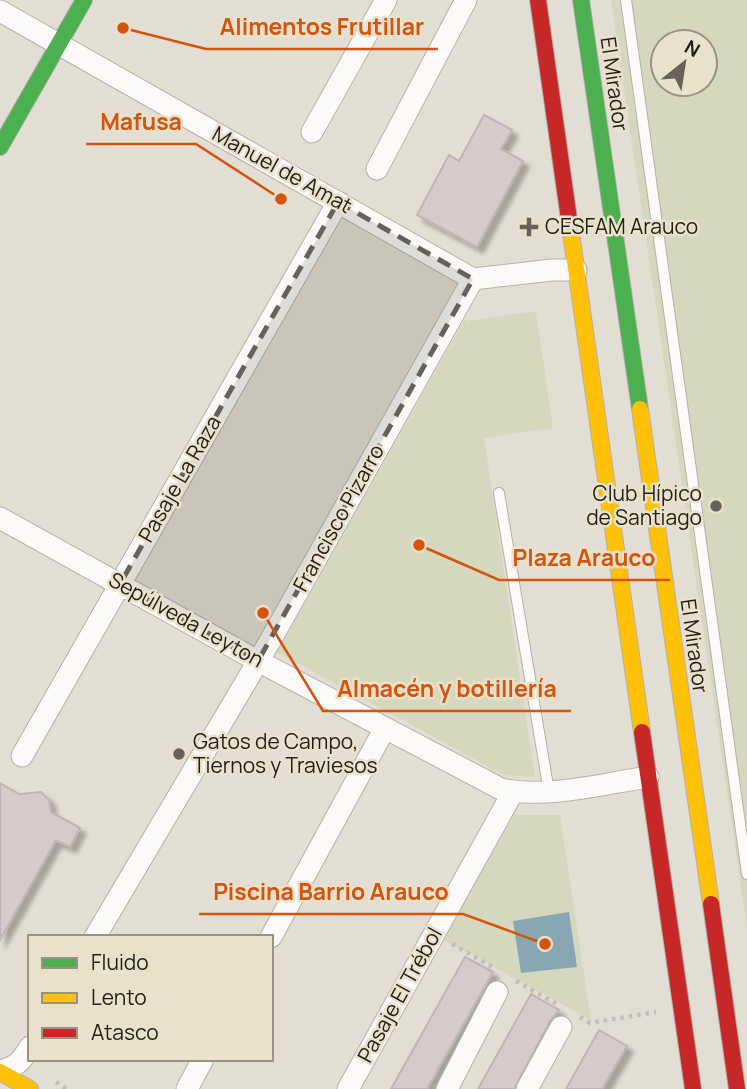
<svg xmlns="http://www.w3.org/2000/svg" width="747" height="1089" font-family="Manrope,sans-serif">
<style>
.green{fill:#d5d8bf;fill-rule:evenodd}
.water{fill:#89a7b3}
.building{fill:#d6cbcb;stroke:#bdb6b4;stroke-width:2;filter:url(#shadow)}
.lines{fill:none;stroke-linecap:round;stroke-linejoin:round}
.lane-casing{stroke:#b4b0a8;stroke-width:12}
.street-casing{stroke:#b4b0a8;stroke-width:23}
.fast-casing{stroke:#b4b0a8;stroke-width:18}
.slow-casing{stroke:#b4b0a8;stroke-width:18}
.jam-casing{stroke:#b4b0a8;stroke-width:18}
.path{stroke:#c0bebb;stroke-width:4.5;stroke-dasharray:3.5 5;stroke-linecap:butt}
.lane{stroke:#fbfaf8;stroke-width:10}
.street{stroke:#fbfaf8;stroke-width:21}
.fast{stroke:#4caf50;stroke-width:16}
.slow{stroke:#ffc107;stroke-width:16}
.jam{stroke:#c62828;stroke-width:16}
.marked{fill:#666259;fill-opacity:0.2;stroke:#666259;stroke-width:5;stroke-dasharray:14 9;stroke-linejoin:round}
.poi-dot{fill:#666259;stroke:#eae1cc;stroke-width:2.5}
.labels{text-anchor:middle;stroke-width:5;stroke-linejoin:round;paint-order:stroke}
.street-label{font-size:21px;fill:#221f17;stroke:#eae1cc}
.poi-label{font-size:21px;fill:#221f17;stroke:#eae1cc;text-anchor:start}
.leader{fill:none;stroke:#d4530d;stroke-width:2.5}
.callout-dot{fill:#d4530d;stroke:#eae1cc;stroke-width:2.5}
.callout-label{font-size:23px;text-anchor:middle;font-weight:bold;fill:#d4530d;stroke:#eae1cc;stroke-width:5;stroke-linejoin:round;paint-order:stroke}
</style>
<defs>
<filter id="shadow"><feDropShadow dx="6" dy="6" stdDeviation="2" flood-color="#0004"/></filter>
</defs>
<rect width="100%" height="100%" fill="#e3ded3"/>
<!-- green -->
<g class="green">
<path d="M 611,0 L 747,0 L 747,929 ZM 663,42 L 705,42 L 705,84 L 663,84 Z"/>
<polygon points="536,311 553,428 484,438 535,777 504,775 277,652 466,317 468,330 467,321"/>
<polygon points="514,815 560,815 591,1020 442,939"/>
</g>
<!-- water -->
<polygon class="water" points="569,912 577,967 521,973 513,921"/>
<!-- building -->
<g class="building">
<polygon points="484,115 512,130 501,149 523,161 477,247 417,215 449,155 459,161"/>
<polygon points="0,783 19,794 41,792 49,800 51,812 80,828 70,847 56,840 0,940"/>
<polygon points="465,957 493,972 427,1089 391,1089"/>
<polygon points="531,994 559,1010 550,1021 514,1089 478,1089"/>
<polygon points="599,1030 627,1046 602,1089 566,1089"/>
</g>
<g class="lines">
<!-- lane casing -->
<g class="lane-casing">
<g id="lane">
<polyline points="626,0 747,874"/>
<polyline points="499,493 549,792"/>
</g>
</g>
<!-- street casing -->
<g class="street-casing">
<g id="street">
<polyline points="0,11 473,279 552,270 576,270"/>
<polyline points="312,132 386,0"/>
<polyline points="377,169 466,0"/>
<path d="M 0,518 L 258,661 L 501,789 C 548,799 601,784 648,777"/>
<polyline points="22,756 338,202"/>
<polyline points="95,937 270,641 473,279"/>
<polyline points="271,937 385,728"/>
<path d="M 0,1071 C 16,1067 21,1062 30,1047"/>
<polyline points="187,1089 203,1059"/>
<polyline points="348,1089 513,792"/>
<polyline points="447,1089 497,992"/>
<polyline points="527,1089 561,1027"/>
</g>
</g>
<!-- fast casing -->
<g class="fast-casing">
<g id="fast">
<polyline points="581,0 640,409"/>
<polyline points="0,147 84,0"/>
</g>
</g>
<!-- slow casing -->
<g class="slow-casing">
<g id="slow">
<polyline points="569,219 642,732"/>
<polyline points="640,409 711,904"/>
<polyline points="0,1072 30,1089"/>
</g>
</g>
<!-- jam casing -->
<g class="jam-casing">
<g id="jam">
<polyline points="538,0 569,219"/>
<polyline points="642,732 693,1089"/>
<polyline points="711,904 737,1089"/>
</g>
</g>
<!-- path -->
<g class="path">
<polyline points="452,944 496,969"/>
<polyline points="516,981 560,1006"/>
<polyline points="580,1017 590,1023 656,1012"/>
<polyline points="56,1082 67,1089"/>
</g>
<!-- lane -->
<use href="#lane" class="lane"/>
<!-- street -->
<use href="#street" class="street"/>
<!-- fast -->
<use href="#fast" class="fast"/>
<!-- slow -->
<use href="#slow" class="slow"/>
<!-- jam -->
<use href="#jam" class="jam"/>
</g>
<!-- marked area -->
<path class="marked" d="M 338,202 L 473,279 L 258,661 L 120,584 Z"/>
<!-- markers -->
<g class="poi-dot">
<path d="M525.5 216.5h7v7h7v7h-7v7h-7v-7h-7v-7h7z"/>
<circle cx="716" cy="506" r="7"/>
<circle cx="179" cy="754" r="7"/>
</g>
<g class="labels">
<!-- street labels -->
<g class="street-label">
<text transform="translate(614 84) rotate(82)" y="7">El Mirador</text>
<text transform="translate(282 170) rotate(29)" y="7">Manuel de Amat</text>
<text transform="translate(180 479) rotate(-60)" y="7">Pasaje La Raza</text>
<text transform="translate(339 518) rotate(-61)" y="7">Francisco Pizarro</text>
<text transform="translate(186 620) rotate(29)" y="7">Sepúlveda Leyton</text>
<text transform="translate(694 646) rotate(82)" y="7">El Mirador</text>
<text transform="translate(400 995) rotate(-61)" y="7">Pasaje El Trébol</text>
</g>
<!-- poi labels -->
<g class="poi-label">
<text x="545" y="234">CESFAM Arauco</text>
<text x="702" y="501" text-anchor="end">Club Hípico<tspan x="702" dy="24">de Santiago</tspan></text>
<text x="193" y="749">Gatos de Campo,<tspan x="193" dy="24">Tiernos y Traviesos</tspan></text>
</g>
</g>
<!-- callouts -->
<path class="leader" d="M123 28L206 49H438M281 199L196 144H86M419 545L499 580H670M263 613L323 711H571M545 944L463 914H199"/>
<g class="callout-dot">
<circle cx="123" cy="28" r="7"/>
<circle cx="281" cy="199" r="7"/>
<circle cx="419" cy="545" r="7"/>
<circle cx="263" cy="613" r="7"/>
<circle cx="545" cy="944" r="7"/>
</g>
<g class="callout-label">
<text x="322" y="35">Alimentos Frutillar</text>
<text x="141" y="130">Mafusa</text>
<text x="584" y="566">Plaza Arauco</text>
<text x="447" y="697">Almacén y botillería</text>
<text x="331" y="900">Piscina Barrio Arauco</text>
</g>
<!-- legend -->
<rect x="28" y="935" width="245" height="126" fill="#eae1cc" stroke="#9a9384" stroke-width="2"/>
<rect x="42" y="958" width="35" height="10" fill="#4caf50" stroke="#9a9384" stroke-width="2"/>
<text x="91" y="970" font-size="21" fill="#221f17">Fluido</text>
<rect x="42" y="993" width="35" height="10" fill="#ffc107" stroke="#9a9384" stroke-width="2"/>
<text x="91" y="1005" font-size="21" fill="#221f17">Lento</text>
<rect x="42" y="1028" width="35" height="10" fill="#c62828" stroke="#9a9384" stroke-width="2"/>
<text x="91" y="1040" font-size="21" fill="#221f17">Atasco</text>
<!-- north arrow -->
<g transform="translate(684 63) rotate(30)"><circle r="33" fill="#eae1cc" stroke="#9a9384" stroke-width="2"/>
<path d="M0-5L12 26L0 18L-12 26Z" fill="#666259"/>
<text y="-10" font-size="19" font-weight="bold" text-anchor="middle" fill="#221f17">N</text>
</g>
</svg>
